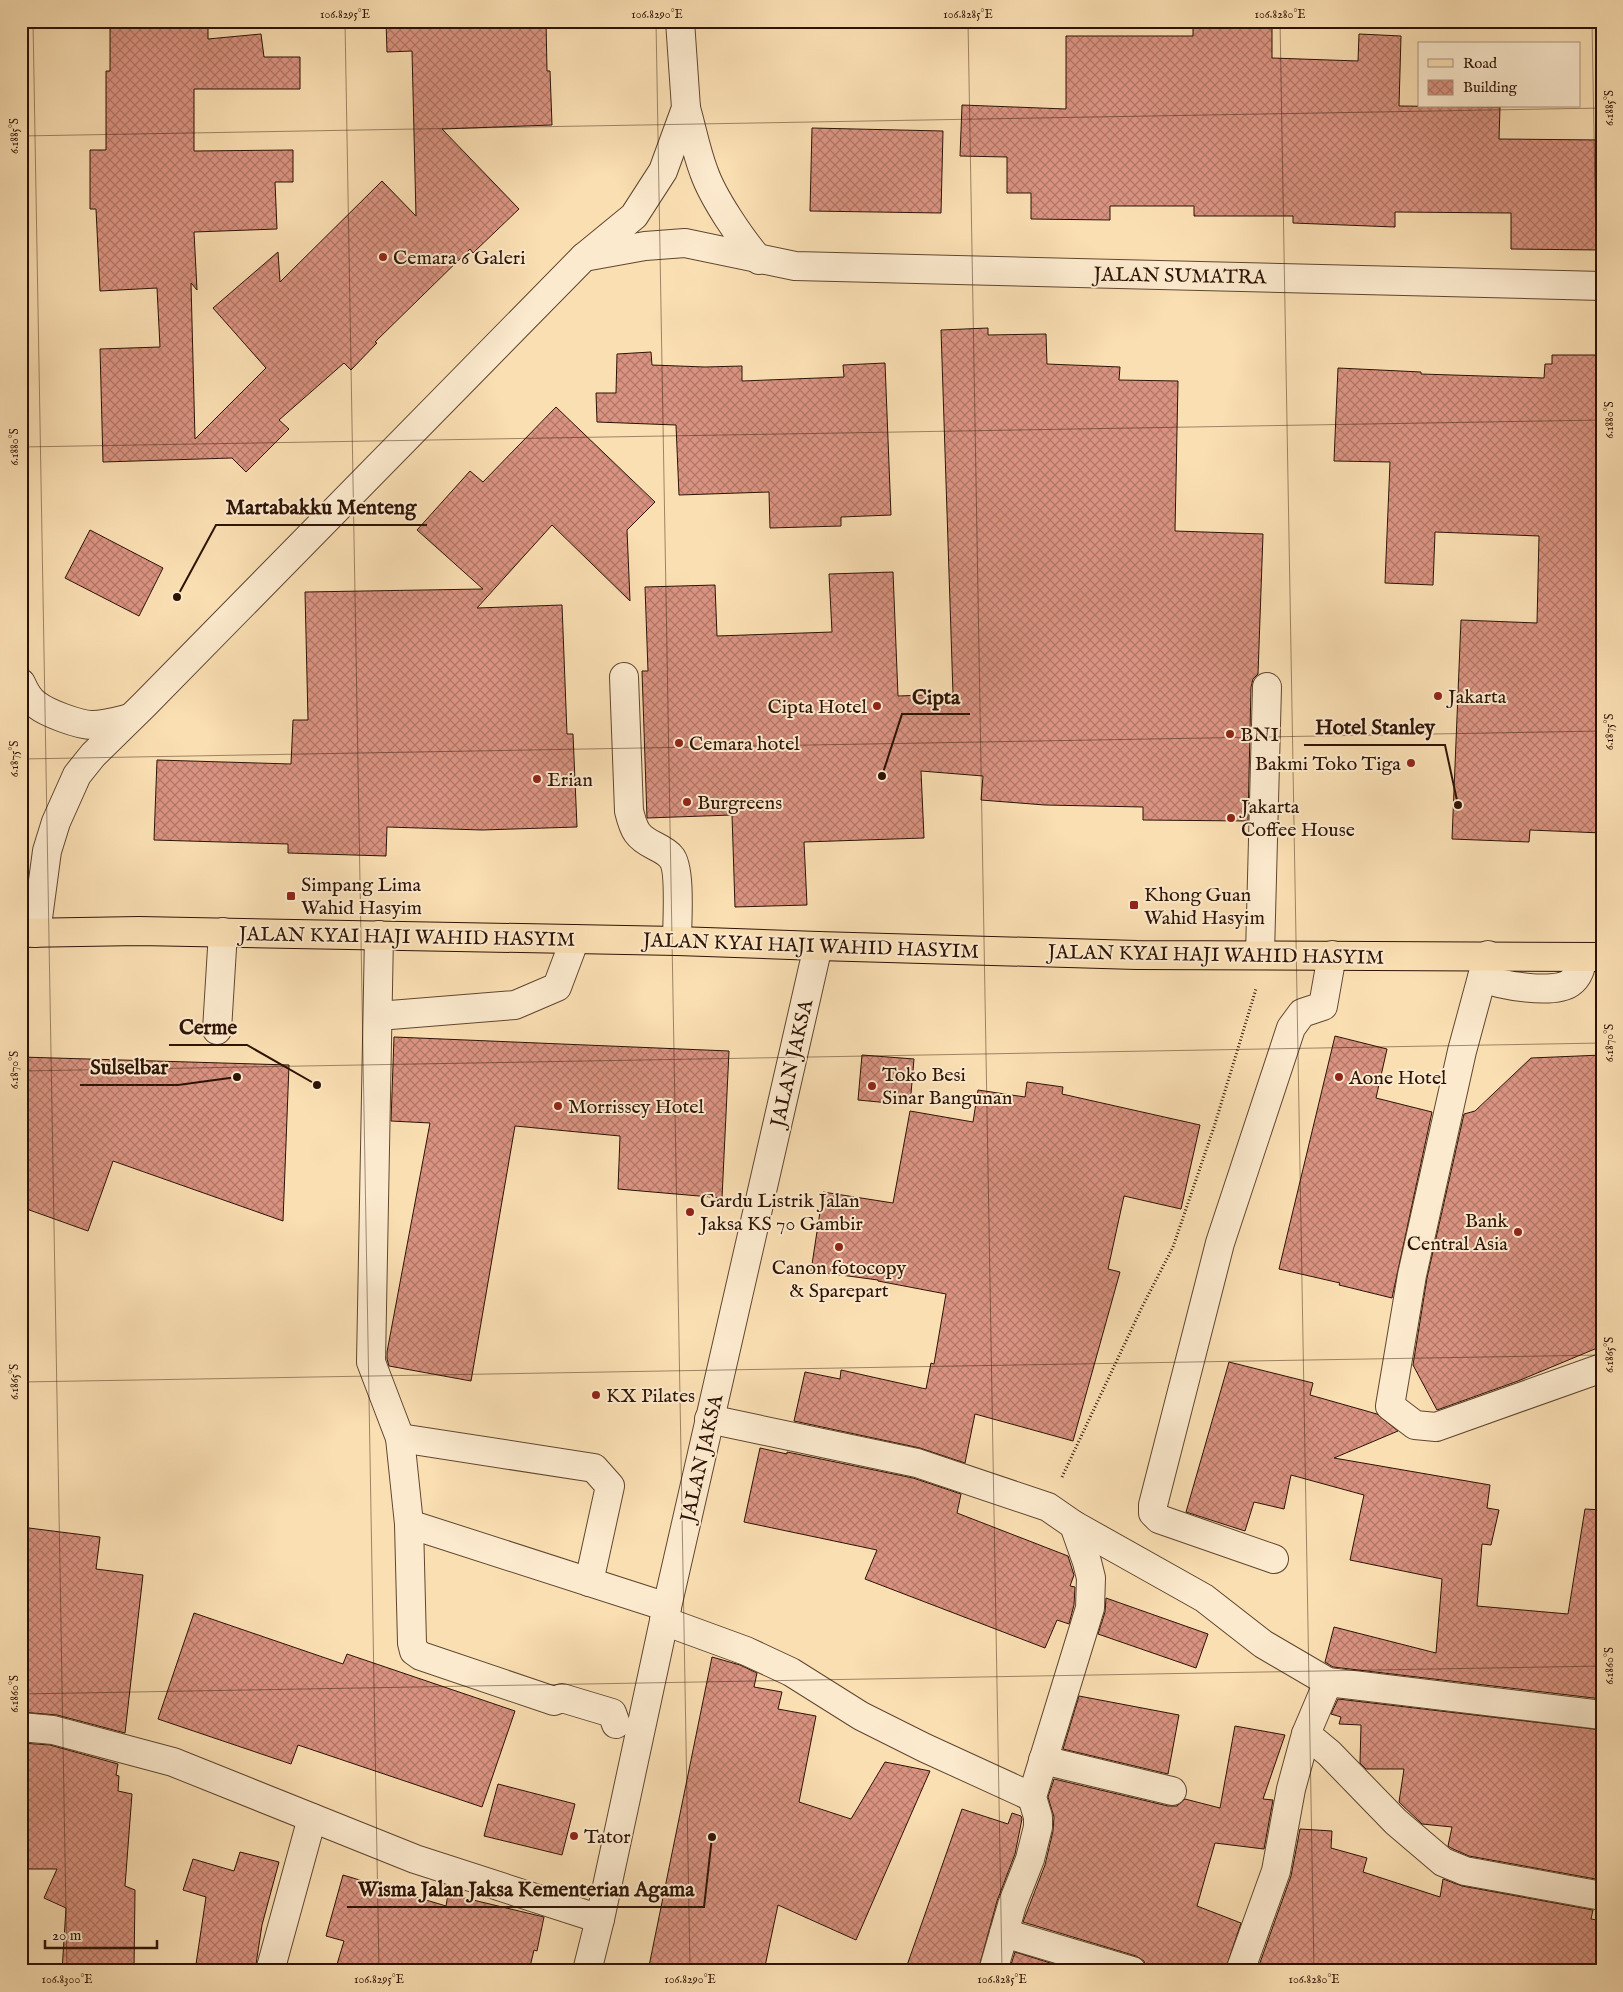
<svg xmlns="http://www.w3.org/2000/svg" width="1623" height="1992" font-family="'IM FELL English',serif">
<style>
.building{fill:url(#building-cross-hatch);stroke:#2d1305}
.lines{fill:none;stroke-linecap:round;stroke-linejoin:round}
.minor-casing{stroke:#604630;stroke-width:30}
.major-casing{stroke:#2d1305;stroke-width:30}
.path{stroke:#2d1305;stroke-width:3;stroke-dasharray:1 2.5;stroke-linecap:butt}
.minor{stroke:#fceace;stroke-width:28}
.major{stroke:#fadfb3;stroke-width:28}
.ticks{fill:none;stroke:#2d1305;stroke-width:1;stroke-opacity:0.45}
.poi-dot{fill:#8f2418;stroke:#fceace;stroke-width:2}
.labels{text-anchor:middle;stroke-width:4;stroke-linejoin:round;paint-order:stroke}
.poi-label{font-size:20px;fill:#2d1305;stroke:#fceace;text-anchor:start}
.street-label{font-size:20px;fill:#2d1305;stroke:#fceace}
.leader{fill:none;stroke:#2d1305;stroke-width:2}
.callout-dot{fill:#2d1305;stroke:#fceace;stroke-width:2}
.callout-label{font-size:21px;text-anchor:middle;font-weight:bold;fill:#2d1305;stroke:#fceace;stroke-width:4;stroke-linejoin:round;paint-order:stroke}
.neatline{fill:none;stroke:#2d1305;stroke-width:2}
.ticks-label{font-size:12px;text-anchor:middle;fill:#2d1305}
</style>
<defs>
<pattern id="building-cross-hatch" width="8" height="8" patternUnits="userSpaceOnUse" patternTransform="scale(1.25)"><rect width="8" height="8" fill="#da9381"/><path d="M0 0l8 8M0 8l8-8" fill="none" stroke="#b17768"/></pattern>
</defs>
<rect width="100%" height="100%" fill="#fadfb3"/>
<filter id="stains"><feTurbulence type="fractalNoise" baseFrequency=".004" numOctaves="4"/><feColorMatrix values="0 0 0 0 .2 0 0 0 0 .09 0 0 0 0 .02 0 0 0 .5 -.17"/></filter>
<radialGradient id="worn" r=".72"><stop offset=".6" stop-color="#630" stop-opacity="0"/><stop offset="1" stop-color="#630" stop-opacity=".3"/></radialGradient>
<!-- building -->
<g class="building">
<polygon points="110,21 208,21 208,39 261,34 264,57 300,57 300,89 194,89 194,151 293,150 293,182 275,182 277,229 194,232 197,290 191,283 195,439 266,368 213,308 278,252 280,282 382,181 416,216 412,51 387,52 386,21 546,21 547,71 550,71 552,125 442,129 519,209 473,253 470,249 375,342 377,343 351,370 344,363 279,420 289,429 246,472 232,458 103,462 100,349 160,347 157,288 100,291 96,209 90,209 90,150 106,150 106,71 110,71"/>
<polygon points="1193,21 1272,21 1272,58 1358,61 1359,34 1401,36 1399,106 1500,107 1499,139 1601,140 1600,250 1511,249 1511,213 1395,212 1395,227 1293,223 1293,216 1194,216 1194,206 1110,206 1110,220 1031,219 1031,193 1007,193 1007,157 960,156 962,105 1066,109 1066,36 1193,36"/>
<polygon points="812,128 943,131 941,213 810,211"/>
<polygon points="988,328 988,335 1046,334 1047,364 1120,367 1119,380 1178,381 1175,531 1263,534 1258,674 1253,679 1251,687 1248,821 1143,820 1143,807 1045,805 981,800 983,776 921,771 924,838 804,842 807,905 735,907 732,815 647,818 642,671 648,671 645,587 715,585 717,636 832,632 829,574 893,572 898,696 953,694 941,330"/>
<polygon points="651,352 652,365 705,367 742,366 742,381 844,377 843,365 885,363 891,515 841,517 841,526 770,528 769,492 679,495 676,425 597,422 596,393 616,393 617,354"/>
<polygon points="1552,355 1602,355 1602,833 1530,830 1529,842 1452,839 1461,620 1537,623 1539,536 1435,532 1433,585 1385,583 1390,462 1334,461 1338,368 1421,372 1421,374 1544,378 1545,364 1552,364"/>
<polygon points="556,407 655,502 627,530 630,601 552,525 477,608 562,605 567,734 573,734 577,827 482,830 387,827 386,856 288,853 288,844 154,840 157,760 291,764 293,720 308,720 305,592 483,589 417,530 470,471 483,482"/>
<polygon points="90,530 163,568 139,616 65,578"/>
<polygon points="1335,1036 1387,1049 1376,1098 1432,1112 1392,1298 1339,1285 1340,1283 1279,1269"/>
<polygon points="394,1037 729,1051 722,1198 618,1189 620,1136 515,1126 471,1381 389,1366 387,1359 387,1352 430,1123 391,1121"/>
<polygon points="862,1055 914,1059 910,1105 858,1100"/>
<polygon points="1602,1055 1602,1346 1518,1381 1437,1410 1413,1365 1427,1278 1464,1114 1475,1111 1531,1058"/>
<polygon points="21,1057 289,1065 283,1221 113,1161 88,1231 21,1207"/>
<polygon points="1027,1082 1063,1087 1062,1094 1200,1125 1181,1209 1124,1196 1108,1269 1120,1272 1073,1441 975,1414 965,1463 920,1448 794,1421 805,1372 840,1379 841,1370 926,1389 931,1363 934,1364 946,1294 878,1281 878,1280 811,1271 823,1192 893,1203 910,1111 973,1122 978,1090 1025,1097"/>
<polygon points="1229,1362 1313,1383 1310,1395 1377,1414 1398,1431 1334,1458 1490,1485 1487,1508 1499,1510 1491,1545 1482,1544 1477,1606 1568,1614 1585,1509 1602,1510 1602,1699 1333,1667 1325,1662 1334,1627 1436,1653 1442,1579 1350,1560 1364,1495 1291,1475 1284,1509 1254,1502 1245,1531 1186,1512"/>
<polygon points="760,1448 787,1454 787,1452 913,1478 961,1494 957,1513 1068,1556 1074,1575 1070,1586 1075,1587 1074,1605 1069,1624 1057,1620 1045,1648 865,1579 877,1550 744,1522"/>
<polygon points="21,1527 100,1537 96,1569 143,1575 125,1733 57,1715 21,1712"/>
<polygon points="1106,1598 1208,1634 1196,1668 1098,1634 1105,1612"/>
<polygon points="194,1613 343,1664 347,1654 515,1711 482,1807 298,1745 291,1764 158,1719"/>
<polygon points="712,1657 740,1665 757,1673 754,1687 782,1692 778,1709 816,1716 799,1802 851,1819 885,1762 930,1771 856,1940 778,1905 764,1971 648,1971"/>
<polygon points="1079,1696 1179,1715 1168,1774 1063,1749"/>
<polygon points="1338,1699 1602,1730 1601,1880 1469,1856 1451,1848 1448,1846 1452,1827 1422,1824 1399,1802 1404,1769 1366,1769 1360,1763 1361,1725 1339,1724 1341,1717 1331,1714"/>
<polygon points="1235,1726 1285,1735 1263,1799 1273,1800 1264,1849 1215,1843 1197,1906 1241,1923 1225,1971 1147,1971 1144,1961 1136,1956 1023,1922 1045,1865 1053,1831 1054,1817 1048,1797 1054,1779 1168,1806 1177,1806 1185,1799 1220,1808"/>
<polygon points="21,1743 50,1745 118,1764 116,1775 119,1776 118,1791 132,1794 125,1886 135,1890 134,1971 62,1971 66,1908 44,1898 57,1869 21,1869"/>
<polygon points="498,1784 575,1804 562,1855 484,1836"/>
<polygon points="962,1809 1008,1824 1012,1813 1021,1816 1022,1819 1015,1854 997,1901 978,1971 905,1971"/>
<polygon points="1300,1829 1332,1831 1331,1848 1367,1858 1363,1872 1440,1897 1443,1879 1462,1886 1593,1910 1591,1919 1602,1921 1602,1971 1257,1971 1291,1876"/>
<polygon points="240,1852 279,1862 262,1925 255,1971 195,1971 206,1897 183,1890 193,1859 234,1871"/>
<polygon points="343,1875 446,1906 448,1894 544,1917 537,1951 534,1950 529,1971 335,1971 344,1941 326,1936"/>
<polygon points="1015,1952 1076,1971 1009,1971"/>
</g>
<g class="lines">
<!-- minor casing -->
<g class="minor-casing">
<g id="minor">
<path d="M 686,108 C 692,129 696,151 704,172 C 713,198 741,239 759,260"/>
<polyline points="584,257 645,246 685,243 795,266 1602,286"/>
<path d="M 624,677 L 629,811 C 634,831 637,837 655,846 C 661,849 667,852 671,857 C 681,868 677,924 677,941"/>
<path d="M 21,683 C 25,692 29,700 37,705 C 47,713 79,725 92,725 C 105,725 118,721 130,718"/>
<polyline points="36,933 47,851 56,822 77,775 93,755 144,705 584,257 634,216 663,171 686,108 680,21"/>
<polyline points="379,935 371,1362 400,1438 409,1524 667,1607"/>
<polyline points="1260,954 1267,687"/>
<polyline points="1488,955 1462,1051 1412,1275 1390,1406 1415,1425 1436,1427 1602,1368"/>
<path d="M 1482,978 C 1500,985 1553,995 1570,983 C 1579,977 1581,967 1583,957"/>
<polyline points="378,1016 515,1005 557,987 575,939"/>
<polyline points="217,1030 223,932"/>
<polyline points="709,1419 917,1463 1048,1507 1074,1525 1204,1598 1263,1644 1328,1682 1602,1715"/>
<polyline points="400,1438 594,1468 610,1486 589,1582"/>
<polyline points="409,1524 412,1643 414,1651 421,1656 554,1701 562,1698 612,1713 616,1724"/>
<polyline points="1274,1559 1159,1519 1153,1513 1153,1505 1220,1243 1291,1028 1302,1013 1323,1006 1332,955"/>
<polyline points="664,1621 746,1651 791,1672 861,1716 925,1748 1032,1797"/>
<polyline points="21,1727 53,1730 173,1762 415,1859 600,1919"/>
<polyline points="1306,1734 1329,1753 1396,1822 1443,1862 1465,1871 1602,1896"/>
<polyline points="1043,1760 1172,1791"/>
<polyline points="1004,1933 1132,1971"/>
<polyline points="270,1971 312,1818"/>
<polyline points="587,1971 600,1919 667,1607 818,946"/>
<polyline points="993,1971 1012,1905 1030,1859 1038,1827 1038,1817 1032,1797 1090,1608 1091,1578 1087,1562 1074,1525"/>
<polyline points="1240,1971 1276,1871 1291,1789 1306,1734 1328,1682"/>
</g>
</g>
<!-- major casing -->
<g class="major-casing">
<polyline id="major" points="21,933 139,931 677,941 818,946 1137,955 1602,957"/>
</g>
<!-- path -->
<polyline class="path" points="1062,1477 1142,1307 1173,1247 1214,1127 1256,989"/>
<!-- minor -->
<use href="#minor" class="minor"/>
<!-- major -->
<use href="#major" class="major"/>
</g>
<!-- ticks -->
<path class="ticks" d="M 33,21 L 67,1971M 345,21 L 379,1971M 656,21 L 690,1971M 968,21 L 1002,1971M 1280,21 L 1314,1971M 1592,21 L 1602,588M 21,136 L 1602,108M 21,447 L 1602,420M 21,759 L 1602,731M 21,1071 L 1602,1043M 21,1382 L 1602,1355M 21,1694 L 1602,1666"/>
<!-- markers -->
<g class="poi-dot">
<circle cx="383" cy="257" r="5"/>
<circle cx="1438" cy="696" r="5"/>
<circle cx="877" cy="706" r="5"/>
<circle cx="1230" cy="734" r="5"/>
<circle cx="679" cy="743" r="5"/>
<circle cx="1411" cy="763" r="5"/>
<circle cx="537" cy="779" r="5"/>
<circle cx="687" cy="802" r="5"/>
<circle cx="1231" cy="818" r="5"/>
<rect x="286" y="891" width="10" height="10" rx="2.5"/>
<rect x="1129" y="900" width="10" height="10" rx="2.5"/>
<circle cx="1339" cy="1077" r="5"/>
<circle cx="872" cy="1086" r="5"/>
<circle cx="558" cy="1106" r="5"/>
<circle cx="690" cy="1212" r="5"/>
<circle cx="1518" cy="1232" r="5"/>
<circle cx="839" cy="1247" r="5"/>
<circle cx="596" cy="1395" r="5"/>
<circle cx="574" cy="1836" r="5"/>
</g>
<g class="labels">
<!-- poi labels -->
<g class="poi-label">
<text x="393" y="264">Cemara 6 Galeri</text>
<text x="1448" y="703">Jakarta</text>
<text x="867" y="713" text-anchor="end">Cipta Hotel</text>
<text x="1240" y="741">BNI</text>
<text x="689" y="750">Cemara hotel</text>
<text x="1401" y="770" text-anchor="end">Bakmi Toko Tiga</text>
<text x="547" y="786">Erian</text>
<text x="697" y="809">Burgreens</text>
<text x="1241" y="813">Jakarta<tspan x="1241" dy="23">Coffee House</tspan></text>
<text x="301" y="891">Simpang Lima<tspan x="301" dy="23">Wahid Hasyim</tspan></text>
<text x="1144" y="901">Khong Guan<tspan x="1144" dy="23">Wahid Hasyim</tspan></text>
<text x="882" y="1081">Toko Besi<tspan x="882" dy="23">Sinar Bangunan</tspan></text>
<text x="1349" y="1084">Aone Hotel</text>
<text x="568" y="1113">Morrissey Hotel</text>
<text x="700" y="1207">Gardu Listrik Jalan<tspan x="700" dy="23">Jaksa KS 70 Gambir</tspan></text>
<text x="1508" y="1227" text-anchor="end">Bank<tspan x="1508" dy="23">Central Asia</tspan></text>
<text x="839" y="1274" text-anchor="middle">Canon fotocopy<tspan x="839" dy="23">&amp; Sparepart</tspan></text>
<text x="606" y="1402">KX Pilates</text>
<text x="584" y="1843">Tator</text>
</g>
<!-- street labels -->
<g class="street-label">
<text transform="translate(1180 275) rotate(1)" y="7">JALAN SUMATRA</text>
<text transform="translate(407 936) rotate(1)" y="7">JALAN KYAI HAJI WAHID HASYIM</text>
<text transform="translate(811 945) rotate(2)" y="7">JALAN KYAI HAJI WAHID HASYIM</text>
<text transform="translate(1216 954) rotate(1)" y="7">JALAN KYAI HAJI WAHID HASYIM</text>
<text transform="translate(791 1063) rotate(-77)" y="7">JALAN JAKSA</text>
<text transform="translate(701 1458) rotate(-77)" y="7">JALAN JAKSA</text>
</g>
</g>
<!-- callouts -->
<path class="leader" d="M177 597L216 525H427M882 776L902 714H970M1458 805L1445 745H1304M317 1085L247 1045H169M237 1077L178 1085H80M712 1837L704 1907H347"/>
<g class="callout-dot">
<circle cx="177" cy="597" r="5"/>
<circle cx="882" cy="776" r="5"/>
<circle cx="1458" cy="805" r="5"/>
<circle cx="317" cy="1085" r="5"/>
<circle cx="237" cy="1077" r="5"/>
<circle cx="712" cy="1837" r="5"/>
</g>
<g class="callout-label">
<text x="321" y="514">Martabakku Menteng</text>
<text x="936" y="704">Cipta</text>
<text x="1375" y="734">Hotel Stanley</text>
<text x="208" y="1034">Cerme</text>
<text x="129" y="1074">Sulselbar</text>
<text x="526" y="1896">Wisma Jalan Jaksa Kementerian Agama</text>
</g>
<!-- margin -->
<rect width="1623" height="1992" fill="none" stroke="#fadfb3" stroke-width="55"/>
<!-- legend -->
<rect x="1418" y="42" width="162" height="65" fill="#fceace" stroke="#a9947e"/>
<rect x="1428" y="59" width="25" height="8" fill="#fadfb3" stroke="#a9947e"/>
<text x="1463" y="68" font-size="15" fill="#2d1305">Road</text>
<rect x="1428" y="80" width="25" height="15" fill="url(#building-cross-hatch)" stroke="#a9947e"/>
<text x="1463" y="92" font-size="15" fill="#2d1305">Building</text>
<!-- scale -->
<path d="M45 1940v8h112v-8" fill="none" stroke="#2d1305" stroke-width="2.5"/>
<text x="52" y="1940" font-size="15" fill="#2d1305" stroke="#fceace" stroke-width="4" paint-order="stroke">20 m</text>
<rect x="28" y="28" width="1568" height="1936" class="neatline"/>
<g class="ticks-label">
<text x="345" y="18">106.8295°E</text>
<text x="657" y="18">106.8290°E</text>
<text x="968" y="18">106.8285°E</text>
<text x="1280" y="18">106.8280°E</text>
<text transform="translate(1609 108) rotate(-90)" y="4">6.1885°S</text>
<text transform="translate(14 136) rotate(-90)" y="4">6.1885°S</text>
<text transform="translate(1609 420) rotate(-90)" y="4">6.1880°S</text>
<text transform="translate(14 447) rotate(-90)" y="4">6.1880°S</text>
<text transform="translate(1609 732) rotate(-90)" y="4">6.1875°S</text>
<text transform="translate(14 759) rotate(-90)" y="4">6.1875°S</text>
<text transform="translate(1609 1043) rotate(-90)" y="4">6.1870°S</text>
<text transform="translate(14 1070) rotate(-90)" y="4">6.1870°S</text>
<text transform="translate(1609 1355) rotate(-90)" y="4">6.1865°S</text>
<text transform="translate(14 1382) rotate(-90)" y="4">6.1865°S</text>
<text transform="translate(1609 1666) rotate(-90)" y="4">6.1860°S</text>
<text transform="translate(14 1694) rotate(-90)" y="4">6.1860°S</text>
<text x="67" y="1983">106.8300°E</text>
<text x="379" y="1983">106.8295°E</text>
<text x="690" y="1983">106.8290°E</text>
<text x="1002" y="1983">106.8285°E</text>
<text x="1314" y="1983">106.8280°E</text>
</g>
<rect width="100%" height="100%" filter="url(#stains)"/>
<rect width="100%" height="100%" fill="url(#worn)"/>
</svg>
